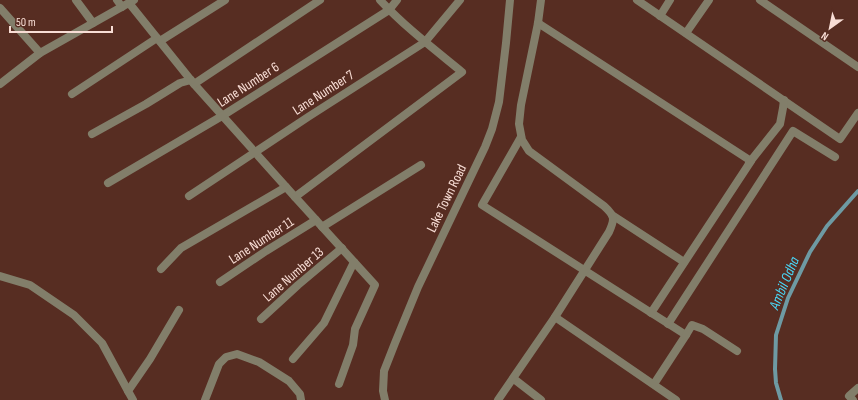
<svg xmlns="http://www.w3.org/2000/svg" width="858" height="400" font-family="'Sofia Sans Condensed',sans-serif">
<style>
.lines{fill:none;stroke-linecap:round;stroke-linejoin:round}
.stream{stroke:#6e9aa3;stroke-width:4}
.minor{stroke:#827e6a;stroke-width:8}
.labels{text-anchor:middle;stroke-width:3;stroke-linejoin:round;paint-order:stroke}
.street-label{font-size:14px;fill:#f8ddd5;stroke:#572d22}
.water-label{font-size:15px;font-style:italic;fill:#49d8f8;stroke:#572d22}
</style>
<rect width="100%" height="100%" fill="#572d22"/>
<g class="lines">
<!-- stream -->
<polyline class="stream" points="781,400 776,383 775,369 776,335 788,298 810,252 827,226 858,191"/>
<!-- minor -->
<g class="minor">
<polyline points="76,0 93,23"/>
<polyline points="117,0 122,7"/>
<polyline points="637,0 840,139 858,113"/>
<polyline points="760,0 858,67"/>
<polyline points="129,3 194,84 295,197 375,285 355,329 353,345 339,384"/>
<polyline points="0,8 40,53"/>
<polyline points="660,16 670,0"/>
<polyline points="538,23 751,161 651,313"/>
<polyline points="686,33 709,0"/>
<polyline points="160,41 225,0"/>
<polyline points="0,84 40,53 134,0"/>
<polyline points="194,84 320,0"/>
<polyline points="72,94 157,38"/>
<polyline points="92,134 146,104 180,83 191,80"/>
<polyline points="521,137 482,205 686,335 654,384"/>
<polyline points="749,163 780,124 783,108 784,100"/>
<polyline points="108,183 222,116 389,10 397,0"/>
<polyline points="189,196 308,117 425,42 460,0"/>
<path d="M 295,197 L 462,72 C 434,49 405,27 380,0"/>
<polyline points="612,215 684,262"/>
<polyline points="322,227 421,165"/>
<polyline points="161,269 181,248 286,187"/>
<polyline points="0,276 30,285 74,315 102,343 128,391"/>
<polyline points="220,282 266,251 316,220"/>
<polyline points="555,317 676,400"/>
<polyline points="261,319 298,285 342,248"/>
<polyline points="668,324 793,131 835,157"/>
<polyline points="686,335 692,325 703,329 737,351"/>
<polyline points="293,359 324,323 354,262"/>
<polyline points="514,379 541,400"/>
<polyline points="133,400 128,391 150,359 179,310"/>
<polyline points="205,400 219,364 226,357 237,354 259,362 289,381 300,394 301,400"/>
<polyline points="385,400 383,391 384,371 395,343 418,287 485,147 492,129 499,102 506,43 510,0"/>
<path d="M 498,400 L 555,317 L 609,232 C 615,219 615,216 604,206 L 529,151 L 522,140 L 519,124 L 521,105 L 538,23 L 541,0"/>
<polyline points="853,400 849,396 858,388"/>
</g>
</g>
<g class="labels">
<!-- street labels -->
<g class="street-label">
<text transform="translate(248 84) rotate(-33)" y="5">Lane Number 6</text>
<text transform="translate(323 92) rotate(-33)" y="5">Lane Number 7</text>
<text transform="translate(446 198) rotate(-64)" y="5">Lake Town Road</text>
<text transform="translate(261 240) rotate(-33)" y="5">Lane Number 11</text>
<text transform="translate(293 274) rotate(-41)" y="5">Lane Number 13</text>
</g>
<!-- water labels -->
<g class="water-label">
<text transform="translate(784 283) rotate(-67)" y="5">Ambil Odha</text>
</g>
</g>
<!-- north arrow -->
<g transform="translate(830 28) rotate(213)" stroke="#572d22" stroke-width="3" paint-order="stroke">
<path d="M0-3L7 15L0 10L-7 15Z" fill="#f8ddd5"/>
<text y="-6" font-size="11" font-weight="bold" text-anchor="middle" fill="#f8ddd5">N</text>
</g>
<!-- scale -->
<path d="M10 26v6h102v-6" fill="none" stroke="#f8ddd5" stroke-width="2"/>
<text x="16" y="26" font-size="12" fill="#f8ddd5" stroke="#572d22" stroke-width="3" paint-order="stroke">50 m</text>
</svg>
